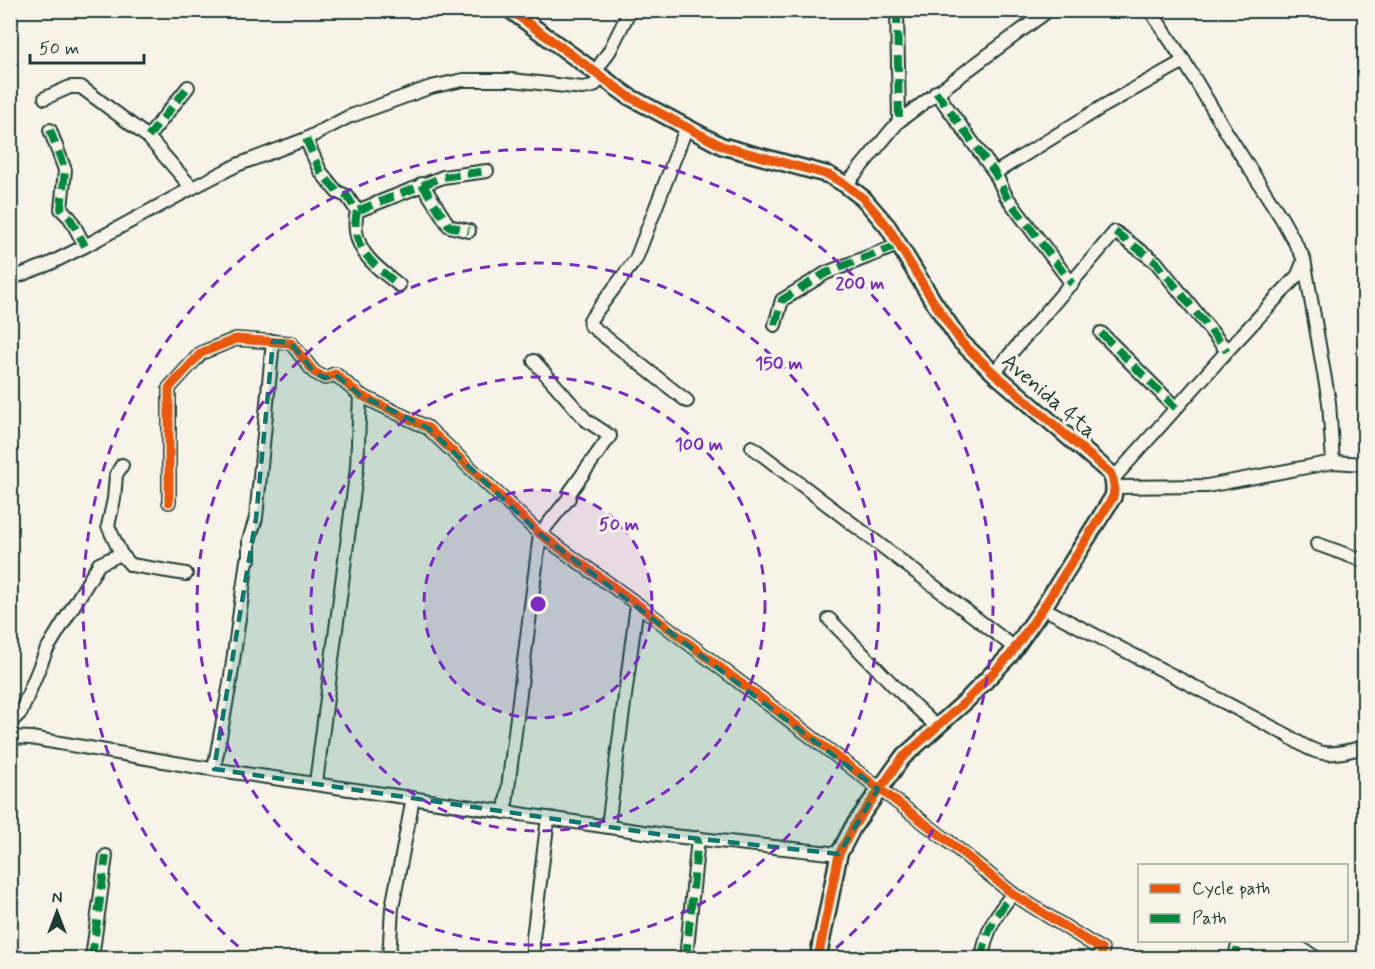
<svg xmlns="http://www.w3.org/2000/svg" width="1375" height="969" font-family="Mynerve,sans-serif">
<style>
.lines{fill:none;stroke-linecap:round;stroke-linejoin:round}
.minor-casing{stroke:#1f3d34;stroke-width:16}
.tertiary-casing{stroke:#1f3d34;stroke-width:20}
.minor{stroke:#f7f3e8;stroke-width:12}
.tertiary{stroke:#f7f3e8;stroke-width:15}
.quiet{stroke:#00873e;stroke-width:8;stroke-dasharray:15 8;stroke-linecap:butt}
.cycleway-casing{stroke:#f7f3e8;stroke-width:13}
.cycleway{stroke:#e8590c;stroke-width:9}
.marked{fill:#0f766e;fill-opacity:0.2;stroke:#0f766e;stroke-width:4.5;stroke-dasharray:12 8;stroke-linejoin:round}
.ring{fill:none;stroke:#7b2cbf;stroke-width:3;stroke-dasharray:10 8}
.labels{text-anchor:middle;stroke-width:6;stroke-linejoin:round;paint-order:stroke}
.street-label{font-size:22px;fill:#1f3d34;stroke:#f7f3e8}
.centre{fill:#7b2cbf;stroke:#f7f3e8;stroke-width:3}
.ring-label{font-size:18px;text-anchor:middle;font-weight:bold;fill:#7b2cbf;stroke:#f7f3e8;stroke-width:6;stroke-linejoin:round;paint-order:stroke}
</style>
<rect width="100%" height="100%" fill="#f7f3e8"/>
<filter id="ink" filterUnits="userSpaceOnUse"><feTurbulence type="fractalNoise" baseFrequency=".0167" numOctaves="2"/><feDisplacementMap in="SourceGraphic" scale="12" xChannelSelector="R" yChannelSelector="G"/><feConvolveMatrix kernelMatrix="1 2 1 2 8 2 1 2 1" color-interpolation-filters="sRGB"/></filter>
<g filter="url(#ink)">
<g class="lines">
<!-- minor casing -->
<g class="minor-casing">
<g id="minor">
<polyline points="897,10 899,121"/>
<polyline points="1150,10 1184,61 1227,133 1282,219 1304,259 1329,402 1333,462"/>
<polyline points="596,71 610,50 630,10"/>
<polyline points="936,92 995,173 1006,196 1072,284"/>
<polyline points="45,98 70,87 81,87 148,137 192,188"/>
<polyline points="50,130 65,170 61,209 70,218 85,246"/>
<polyline points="148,137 188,87"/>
<polyline points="306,139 320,171 337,192 347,196 357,211 443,177 487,171"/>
<polyline points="995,173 1102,107 1184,61"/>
<polyline points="422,184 449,226 469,231"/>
<polyline points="846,185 899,121 1049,10"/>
<path d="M 357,211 C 349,247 373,265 399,285"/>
<polyline points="10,279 49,264 85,246 192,188 237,165 306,139 348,117 431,87 463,80 512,80 583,88 593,86 603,77"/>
<polyline points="775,325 782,300 826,273 898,245"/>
<polyline points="1101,333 1176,408"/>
<polyline points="994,373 1115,232 1156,262 1227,351"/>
<polyline points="687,401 590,325 590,320 636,259 687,126"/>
<polyline points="752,447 1015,648"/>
<polyline points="1113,479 1227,351 1298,275 1304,260"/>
<polyline points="1115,487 1207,486 1333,462 1364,464"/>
<polyline points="169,502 169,388 201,353 236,339 291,343 314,372 325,378 335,374 360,395 428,428 540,534 637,604 948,841 1013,894 1102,950 1101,958"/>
<polyline points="1317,544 1364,561"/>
<polyline points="121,554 108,526 114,499 116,475 122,465"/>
<path d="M 1043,608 L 1287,735 C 1319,757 1327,757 1364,747"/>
<polyline points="829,619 894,686 937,727"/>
<polyline points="10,723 21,712 46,651 99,564 121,554 131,565 186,574"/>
<polyline points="10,737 31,738 198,767 664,835 839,854"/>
<polyline points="214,769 230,683 247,560 249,559 249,540 256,518 273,341"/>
<polyline points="316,783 357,467 360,395"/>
<polyline points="505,812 540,534 569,498 570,492 610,436 586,420 534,361"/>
<polyline points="608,826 637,604"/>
<polyline points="92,958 106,856"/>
<polyline points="389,958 392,908 413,798"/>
<polyline points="533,958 533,938 548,818"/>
<polyline points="686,958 698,838"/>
<path d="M 982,958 C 986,932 995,914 1013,894"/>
<path d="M 1235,958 L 1237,948 C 1243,949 1250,951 1256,950 C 1288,947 1285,936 1316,958"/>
</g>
</g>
<!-- tertiary casing -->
<g class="tertiary-casing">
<path id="tertiary" d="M 510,10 L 628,96 L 722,146 L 829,175 L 846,185 L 864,199 L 888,227 L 933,301 L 961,342 L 994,373 L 1110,473 C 1115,481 1115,488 1113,497 L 1043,608 L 1010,655 L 966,701 L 902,758 L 853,827 L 839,854 L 818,958"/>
</g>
<!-- minor -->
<use href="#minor" class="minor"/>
<!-- tertiary -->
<use href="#tertiary" class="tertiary"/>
<!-- quiet -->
<g class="quiet">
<polyline points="897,10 899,121"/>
<polyline points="936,92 995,173 1006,196 1072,284"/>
<polyline points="50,130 65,170 61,209 70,218 85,246"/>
<polyline points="148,137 188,87"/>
<polyline points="306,139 320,171 337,192 347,196 357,211 443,177 487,171"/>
<polyline points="422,184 449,226 469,231"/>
<path d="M 357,211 C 349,247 373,265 399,285"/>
<polyline points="1115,232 1156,262 1227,351"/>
<polyline points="775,325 782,300 826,273 898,245"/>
<polyline points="1101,333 1176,408"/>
<polyline points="92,958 106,856"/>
<polyline points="686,958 698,838"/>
<path d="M 982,958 C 986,932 995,914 1013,894"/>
<polyline points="1235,958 1237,948"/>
</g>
<!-- cycleway casing -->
<g class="cycleway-casing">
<g id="cycleway">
<path d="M 510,10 L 628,96 L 722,146 L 829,175 L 846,185 L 864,199 L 888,227 L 933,301 L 961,342 L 994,373 L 1110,473 C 1115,481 1115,488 1113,497 L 1043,608 L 1010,655 L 966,701 L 902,758 L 853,827 L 839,854 L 818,958"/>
<polyline points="169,502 169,388 201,353 236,339 291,343 314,372 325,378 335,374 360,395 428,428 540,534 637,604 948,841 1013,894 1102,950 1101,958"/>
</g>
</g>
<!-- cycleway -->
<use href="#cycleway" class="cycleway"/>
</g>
</g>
<!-- marked area -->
<path class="marked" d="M 273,341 L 291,343 L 314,372 L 325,378 L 335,374 L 360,395 L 428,428 L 540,534 L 878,789 L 839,854 L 664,835 L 214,769 L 256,518 Z"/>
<!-- distance rings -->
<circle cx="538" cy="604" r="114" fill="#7b2cbf" fill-opacity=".12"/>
<g class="ring">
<circle cx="538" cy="604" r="114"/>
<circle cx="538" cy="604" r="227"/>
<circle cx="538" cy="604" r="341"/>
<path d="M252 958A455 455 0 1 1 824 958"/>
</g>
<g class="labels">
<!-- street labels -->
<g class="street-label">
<text transform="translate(1050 395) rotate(41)" y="8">Avenida 4ta</text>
</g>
</g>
<circle cx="538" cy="604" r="9" class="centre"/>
<g class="ring-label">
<text x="860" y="289">200 m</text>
<text x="779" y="369">150 m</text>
<text x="699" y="450">100 m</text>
<text x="619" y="530">50 m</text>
</g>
<!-- margin -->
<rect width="1375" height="969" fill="none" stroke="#f7f3e8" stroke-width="36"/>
<rect x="18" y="18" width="1339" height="933" fill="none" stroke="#1f3d34" stroke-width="2" filter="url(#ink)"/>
<!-- legend -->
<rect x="1138" y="864" width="210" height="78" fill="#f7f3e8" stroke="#a1aaa0" stroke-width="1.5"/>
<rect x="1150" y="884" width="30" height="9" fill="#e8590c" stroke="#a1aaa0" stroke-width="1.5"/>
<text x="1192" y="894" font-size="18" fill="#1f3d34">Cycle path</text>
<rect x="1150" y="914" width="30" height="9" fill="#00873e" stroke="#a1aaa0" stroke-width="1.5"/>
<text x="1192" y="924" font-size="18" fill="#1f3d34">Path</text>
<!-- north arrow -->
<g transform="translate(57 912)" stroke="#f7f3e8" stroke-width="4.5" paint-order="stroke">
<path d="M0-4.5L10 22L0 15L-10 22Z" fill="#1f3d34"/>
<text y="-9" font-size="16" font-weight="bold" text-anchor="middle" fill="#1f3d34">N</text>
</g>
<!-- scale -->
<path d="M30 54v9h114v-9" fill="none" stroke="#1f3d34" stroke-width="3"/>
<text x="39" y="54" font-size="18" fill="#1f3d34" stroke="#f7f3e8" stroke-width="4.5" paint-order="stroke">50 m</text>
</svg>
